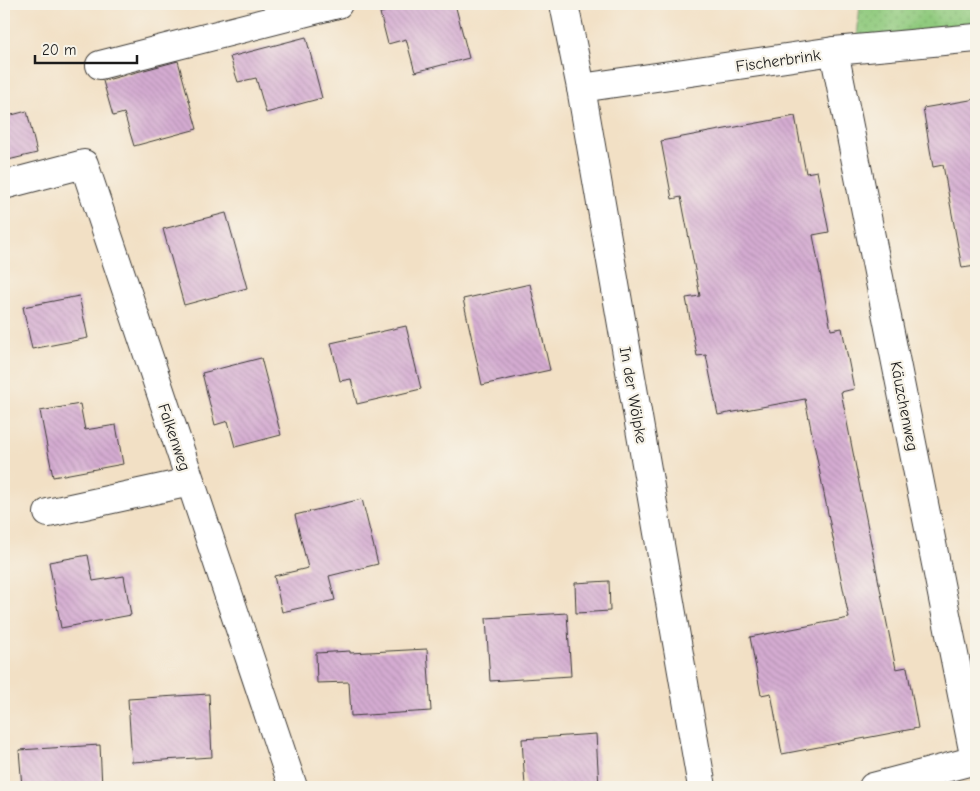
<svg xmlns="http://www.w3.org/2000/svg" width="980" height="791" font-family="'Comic Neue',sans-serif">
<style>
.park{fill:url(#park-dots);stroke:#56734d}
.building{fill:url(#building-back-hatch)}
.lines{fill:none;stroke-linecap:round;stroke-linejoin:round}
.minor-casing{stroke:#3c3935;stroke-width:30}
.minor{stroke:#fff;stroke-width:28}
.labels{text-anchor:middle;stroke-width:4.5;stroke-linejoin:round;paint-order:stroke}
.street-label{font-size:16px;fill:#1c1c1c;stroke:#f7f3e8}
</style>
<defs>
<pattern id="park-dots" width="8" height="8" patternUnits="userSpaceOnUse" patternTransform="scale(1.25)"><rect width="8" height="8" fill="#90ca7e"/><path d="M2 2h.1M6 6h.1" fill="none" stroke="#7cad6c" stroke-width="1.8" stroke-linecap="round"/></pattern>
<pattern id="building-back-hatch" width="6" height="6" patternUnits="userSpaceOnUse" patternTransform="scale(1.25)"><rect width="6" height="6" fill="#d4abd1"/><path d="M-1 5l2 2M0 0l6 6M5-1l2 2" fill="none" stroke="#b593b3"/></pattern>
</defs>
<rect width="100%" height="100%" fill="#f7f3e8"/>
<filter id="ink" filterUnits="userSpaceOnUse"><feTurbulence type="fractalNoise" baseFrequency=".02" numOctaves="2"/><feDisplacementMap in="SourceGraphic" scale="10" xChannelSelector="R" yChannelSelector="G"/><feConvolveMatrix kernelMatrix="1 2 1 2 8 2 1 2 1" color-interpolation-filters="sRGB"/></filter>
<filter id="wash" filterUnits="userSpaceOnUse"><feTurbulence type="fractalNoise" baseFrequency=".0096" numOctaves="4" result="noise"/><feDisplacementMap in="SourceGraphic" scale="20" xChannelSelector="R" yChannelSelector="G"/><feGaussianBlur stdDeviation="1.12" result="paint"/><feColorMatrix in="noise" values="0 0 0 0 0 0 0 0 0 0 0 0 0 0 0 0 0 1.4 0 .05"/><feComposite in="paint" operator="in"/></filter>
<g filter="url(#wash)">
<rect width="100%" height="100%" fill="#f2e0c5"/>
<!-- park -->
<polygon class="park" points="860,4 976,4 976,30 857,39"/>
<g id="blocks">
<!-- building -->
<g class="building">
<polygon points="415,4 455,4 469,58 415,72 406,39 388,44 380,13"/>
<polygon points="306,37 322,98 266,113 256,78 238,82 230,57"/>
<polygon points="178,61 197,129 134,146 124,113 113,116 103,81"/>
<polygon points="976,99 976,266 962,268 943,165 933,167 923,108"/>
<polygon points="27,111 37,153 4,161 4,117"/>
<polygon points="795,116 806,173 817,171 829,232 813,235 831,330 842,328 854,389 841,392 896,669 907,667 918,728 782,754 771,693 761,695 750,637 849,618 805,399 718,415 706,355 697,356 686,298 700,296 681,197 672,199 661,141"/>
<polygon points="226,213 247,288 184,305 163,229"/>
<polygon points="530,284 550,370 482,385 463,299"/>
<polygon points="79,296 88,338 32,349 23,307"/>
<polygon points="406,326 421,389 357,404 351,379 340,381 331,343"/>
<polygon points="261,358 281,435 235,447 228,421 215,425 202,373"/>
<polygon points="80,404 85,430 116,425 123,464 53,477 40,411"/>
<polygon points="362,499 378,564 329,576 335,600 282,612 274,576 308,568 295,515"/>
<polygon points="88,555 93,581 124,576 131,615 61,628 49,562"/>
<polygon points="609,581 610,611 576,613 575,583"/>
<polygon points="567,613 571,676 490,681 486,618"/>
<polygon points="427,649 431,711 351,716 349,682 317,683 316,653 350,651 350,653"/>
<polygon points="209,694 212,757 132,762 128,699"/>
<polygon points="596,734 599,787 525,787 522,739"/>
<polygon points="100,745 102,787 22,787 19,750"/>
</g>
</g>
</g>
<g filter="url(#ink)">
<use href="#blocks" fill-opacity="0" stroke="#3c3935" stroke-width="1"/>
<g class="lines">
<!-- minor casing -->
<g class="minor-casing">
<g id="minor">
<polyline points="564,4 581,88 702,787"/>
<polyline points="834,51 975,760"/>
<polyline points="100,65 338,4"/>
<polyline points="581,88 834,51 976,38"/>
<polyline points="4,185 84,164 293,787"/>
<polyline points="48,513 190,482"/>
<polyline points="873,787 976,760"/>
</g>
</g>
<!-- minor -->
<use href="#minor" class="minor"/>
</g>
</g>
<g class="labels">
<!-- street labels -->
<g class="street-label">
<text transform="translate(778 60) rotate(-8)" y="6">Fischerbrink</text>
<text transform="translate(634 395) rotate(80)" y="6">In der Wölpke</text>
<text transform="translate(905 406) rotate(79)" y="6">Käuzchenweg</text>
<text transform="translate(175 437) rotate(71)" y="6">Falkenweg</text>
</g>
</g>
<!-- margin -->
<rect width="980" height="791" fill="none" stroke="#f7f3e8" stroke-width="20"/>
<!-- scale -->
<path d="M35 55v8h102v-8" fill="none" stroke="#1c1c1c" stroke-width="2.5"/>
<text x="42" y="55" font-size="15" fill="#1c1c1c" stroke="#f7f3e8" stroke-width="4" paint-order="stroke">20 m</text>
</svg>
